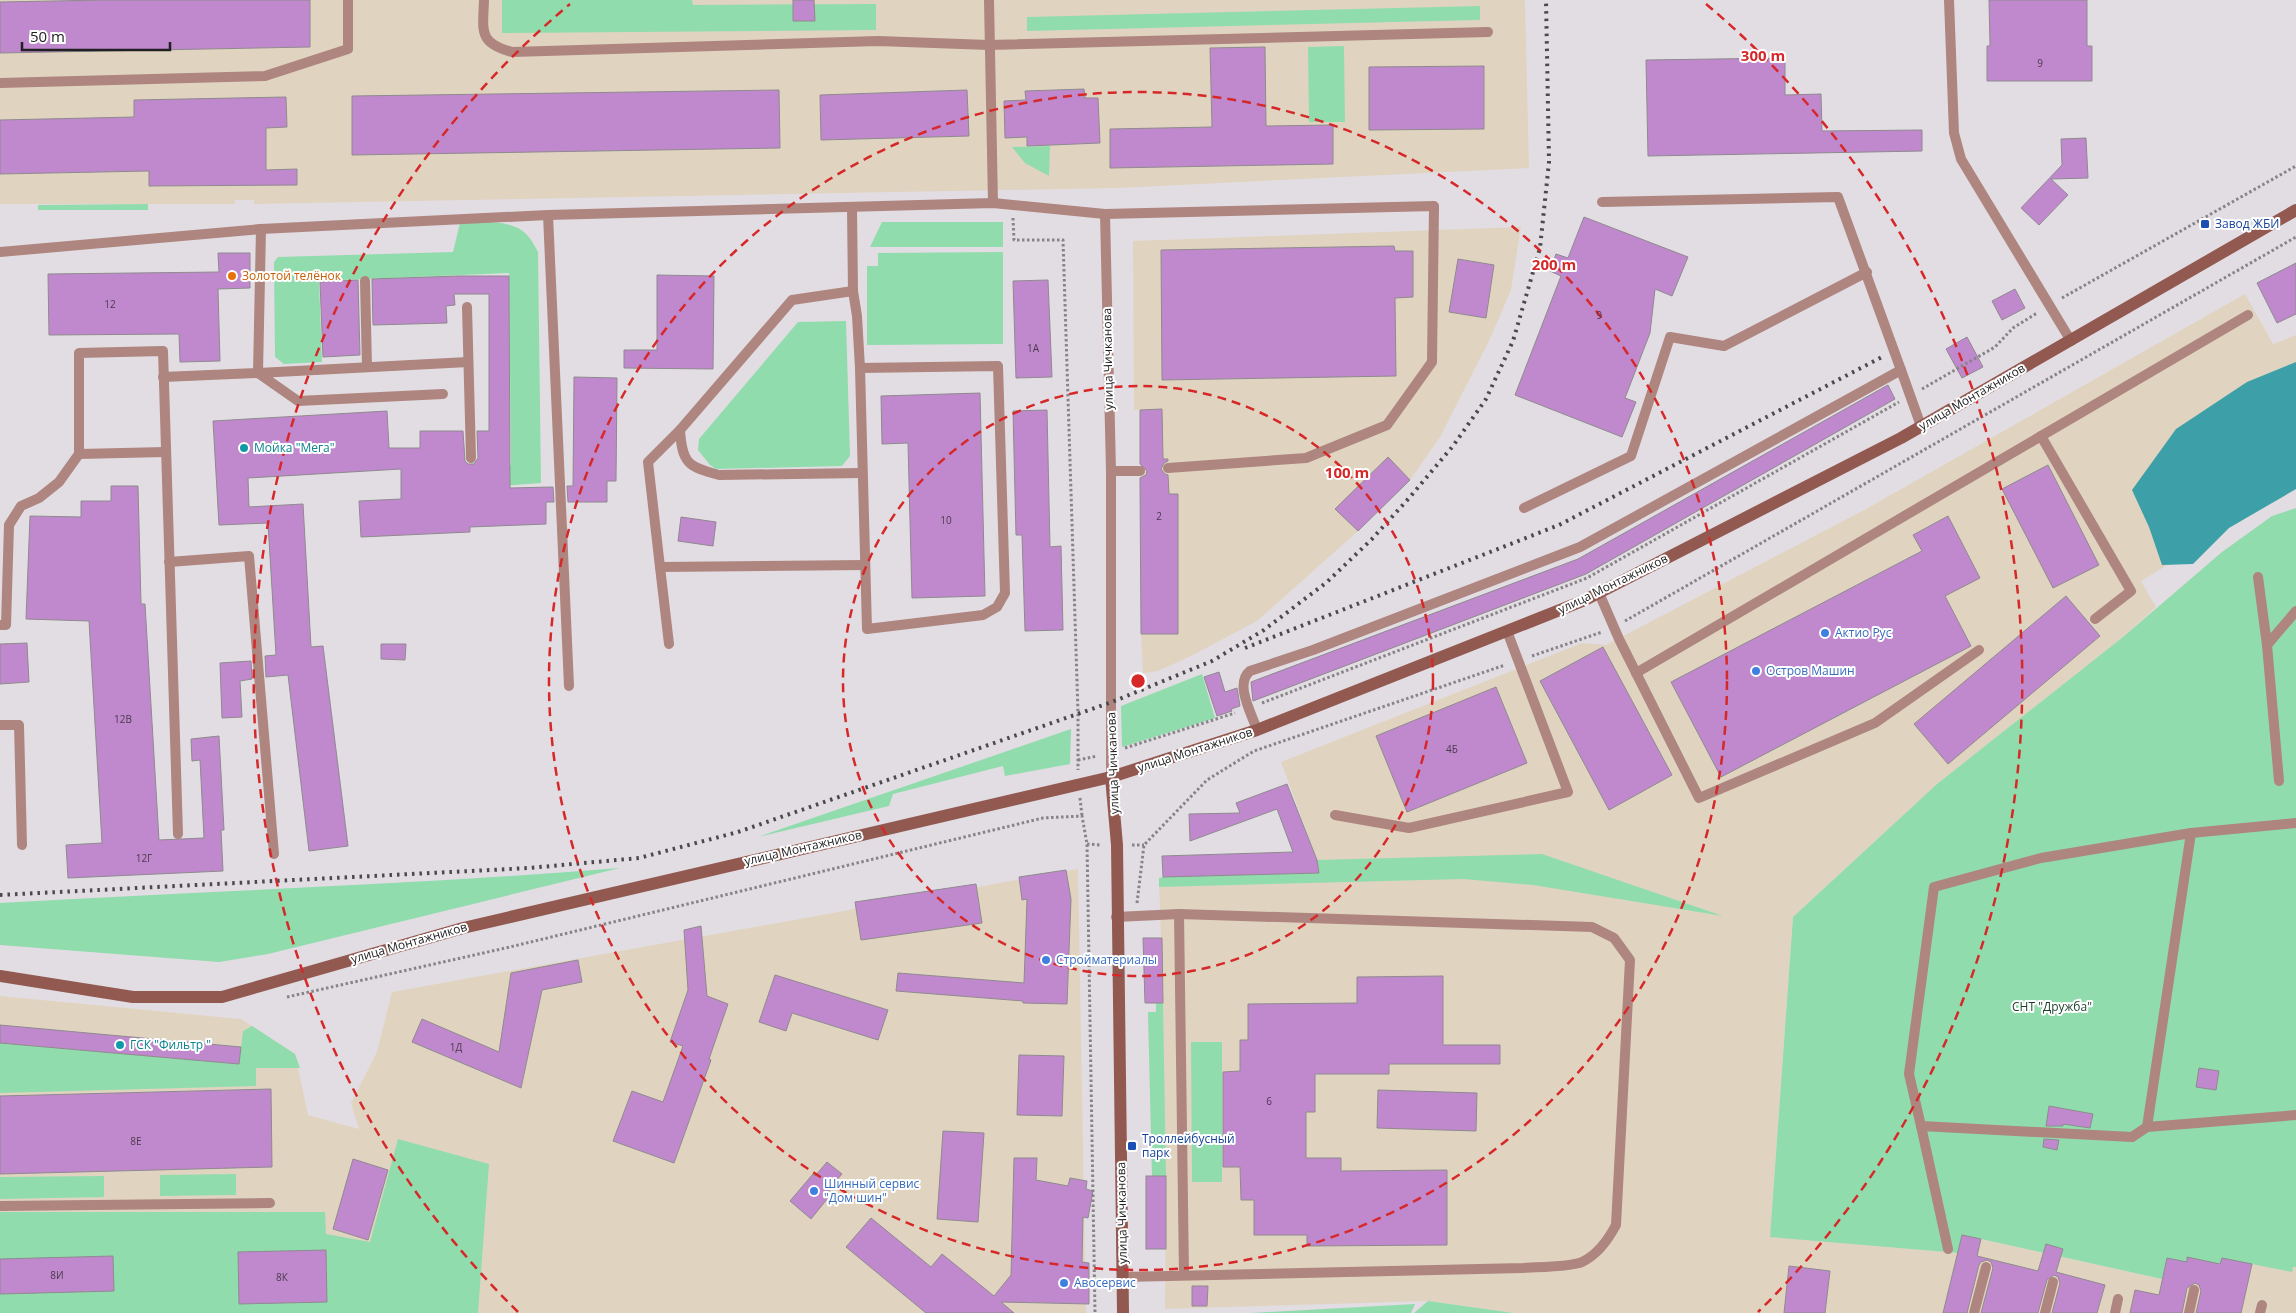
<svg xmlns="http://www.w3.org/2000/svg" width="2296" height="1313" font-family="'Open Sans',sans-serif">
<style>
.industrial{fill:#e0d4c0}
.green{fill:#91dcad}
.water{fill:#3da0a8}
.building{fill:#c189cd;stroke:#8e8a8e}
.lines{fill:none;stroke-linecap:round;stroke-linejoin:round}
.path{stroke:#878488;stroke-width:3;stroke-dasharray:2.5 2.5;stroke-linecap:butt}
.lane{stroke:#ae857f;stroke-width:10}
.secondary{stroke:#925951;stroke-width:12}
.rail{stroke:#4a494b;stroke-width:4;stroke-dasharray:2.5 5;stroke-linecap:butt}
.ring{fill:none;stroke:#d62828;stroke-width:2.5;stroke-dasharray:9 6}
.transit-dot{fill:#1a4fb4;stroke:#fff;stroke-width:2}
.food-dot{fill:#e8710a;stroke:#fff;stroke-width:2}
.culture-dot{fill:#0f9aa8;stroke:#fff;stroke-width:2}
.shop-dot{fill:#3f7fe0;stroke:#fff;stroke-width:2}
.labels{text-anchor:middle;stroke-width:4;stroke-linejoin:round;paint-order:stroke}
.number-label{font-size:10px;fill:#493a4d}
.transit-label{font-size:12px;fill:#164399;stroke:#fff;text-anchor:start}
.food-label{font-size:12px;fill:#c56008;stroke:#fff;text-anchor:start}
.street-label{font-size:12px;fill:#212022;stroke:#fff}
.culture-label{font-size:12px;fill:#0d838f;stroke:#fff;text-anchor:start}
.shop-label{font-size:12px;fill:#366cbe;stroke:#fff;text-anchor:start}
.park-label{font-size:12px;fill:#183d28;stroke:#fff}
.centre{fill:#d62828;stroke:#fff;stroke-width:2.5}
.ring-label{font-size:15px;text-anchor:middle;font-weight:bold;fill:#d62828;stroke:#fff;stroke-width:4;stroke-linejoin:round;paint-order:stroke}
</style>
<rect width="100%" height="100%" fill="#e2dde3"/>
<!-- industrial -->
<g class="industrial">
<polygon points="0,0 1525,0 1529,168 1118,188 254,204 254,200 235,200 235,204 0,204"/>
<polygon points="1521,227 1511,290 1489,341 1440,437 1410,480 1358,531 1257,621 1191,656 1158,671 1143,673 1141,634 1140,410 1134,410 1133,241"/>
<polygon points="2245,294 2273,344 2296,335 2296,489 2220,533 2141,581 2156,607 2123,637 1937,784 1793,917 1770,1236 1958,1253 1962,1235 2162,1279 2167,1258 2187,1257 2220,1264 2222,1258 2292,1271 2293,1266 2296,1267 2296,1313 1514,1313 1428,1301 1165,1309 1166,1176 1152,1176 1148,1012 1156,1012 1156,1003 1163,1002 1159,878 1319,873 1317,860 1281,762 1582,643 1606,645 1866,509"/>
<polygon points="1078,869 1086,1313 0,1313 0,996 241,1019 295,1054 308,1115 359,1129 351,1103 377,1052 392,992"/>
</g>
<!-- green -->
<g class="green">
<polygon points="502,0 692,0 693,5 876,4 876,30 502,33"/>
<polygon points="1480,6 1480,20 1027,31 1027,17"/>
<polygon points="1344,46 1345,122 1309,122 1308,47"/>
<polygon points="1050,146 1049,176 1025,163 1012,147"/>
<polygon points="148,204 148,210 38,210 38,205"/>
<polygon points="882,222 1003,222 1003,247 870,247"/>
<path d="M 460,223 C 480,223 512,218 527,235 C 531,239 535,246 538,252 L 541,483 L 462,489 L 461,466 L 511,465 L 509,273 L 319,281 L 322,362 L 284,364 L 275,357 L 274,262 L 278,257 L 453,252 Z"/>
<polygon points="1003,252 1003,344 867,345 867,266 878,266 878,253"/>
<polygon points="846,321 850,456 842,466 716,469 710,465 698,450 699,439 798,322"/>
<polygon points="2296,508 2296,1267 2293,1267 2292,1272 2222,1258 2220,1264 2188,1258 2187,1263 2167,1258 2162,1279 1963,1235 1958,1253 1770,1237 1793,917 1937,784 2123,637 2222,552 2272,516"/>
<polygon points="1202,674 1215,718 1122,747 1121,706"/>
<polygon points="1071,729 1070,764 1005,776 1003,766 893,794 889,806 758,837"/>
<polygon points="1542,854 1723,916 1533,885 1463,879 1159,887 1159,878 1163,877 1319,873 1317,860"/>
<path d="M 620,868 L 268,954 L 219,962 L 0,945 L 0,903 C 207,891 414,885 620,868 Z"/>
<polygon points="1156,1003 1163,1003 1166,1176 1152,1176 1148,1012 1156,1012"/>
<polygon points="252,1026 295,1054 300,1068 256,1068 256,1086 0,1093 0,1043 239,1064 243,1031"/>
<polygon points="1191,1042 1222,1042 1222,1182 1192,1182"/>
<polygon points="398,1139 489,1164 478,1313 0,1313 0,1212 325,1212 326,1234 370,1242"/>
<polygon points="236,1174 236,1195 160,1196 160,1175"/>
<polygon points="104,1176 104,1197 0,1199 0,1177"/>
<polygon points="1428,1301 1514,1313 1414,1313"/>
<polygon points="1415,1304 1411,1313 1251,1313"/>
</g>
<!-- water -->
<polygon class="water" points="2296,362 2296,489 2229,528 2193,564 2162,565 2149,527 2132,490 2176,429 2247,382"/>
<!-- building -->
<g class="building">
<polygon points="105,0 310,0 310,47 0,53 0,2"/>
<polygon points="793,0 814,0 815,21 793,21"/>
<polygon points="1989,0 2087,0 2087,46 2092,46 2092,81 1987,81 1987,46 1990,46"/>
<polygon points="1265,47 1266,126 1333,125 1333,164 1110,168 1110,129 1212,127 1210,48"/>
<polygon points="1785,58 1785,95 1821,94 1822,131 1922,130 1922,151 1648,156 1646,60"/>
<polygon points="1484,66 1484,129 1369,130 1369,67"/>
<polygon points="1084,89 1085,98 1098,98 1100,143 1027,146 1027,137 1005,138 1004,101 1026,100 1025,91"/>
<polygon points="779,90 780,148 352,155 352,96"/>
<polygon points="967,90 969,136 821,140 820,95"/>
<polygon points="286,97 287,127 266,128 266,170 297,169 297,185 149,186 149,171 0,174 0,120 134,117 134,100"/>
<polygon points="2086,138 2088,178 2051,179 2068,195 2039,225 2021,208 2062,165 2061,139"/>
<polygon points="1584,217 1688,257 1672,296 1655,289 1650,333 1625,398 1636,402 1622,437 1515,395 1561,276 1550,271 1556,254 1568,258"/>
<polygon points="1394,246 1395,251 1413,251 1413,297 1395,298 1396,376 1162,380 1161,250"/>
<polygon points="218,253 250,253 250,288 218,289 220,361 180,362 179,334 49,335 48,274 219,272"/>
<polygon points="1458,259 1494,265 1486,318 1449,312"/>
<polygon points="2296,263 2296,314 2277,323 2257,283"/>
<polygon points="657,275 714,276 713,369 624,368 624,350 657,350"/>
<polygon points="459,276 509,276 510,488 553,487 554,502 546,502 546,524 470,527 470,532 361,537 359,501 401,499 401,469 248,478 249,507 303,504 311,647 323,646 348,846 309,851 288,675 266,677 265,656 276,655 268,523 219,525 213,421 387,411 389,448 420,448 420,431 463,431 465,461 468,464 474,464 478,458 477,431 489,431 489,294 454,294 455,305 446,306 447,323 373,325 372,279"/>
<polygon points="358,280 360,355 323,357 320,282"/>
<polygon points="1048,280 1052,377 1016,378 1013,281"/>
<polygon points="2015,289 2025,308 2002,320 1992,301"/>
<polygon points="1967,337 1983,367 1962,378 1946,349"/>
<polygon points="574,377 617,378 616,481 607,481 607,502 568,502 567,486 573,486"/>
<polygon points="1888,385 1895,399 1586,574 1253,701 1251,682 1578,559"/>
<polygon points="980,393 985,596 912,598 908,443 882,444 881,396"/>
<polygon points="1162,409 1163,459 1168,459 1168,461 1164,463 1161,469 1165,474 1168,475 1169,494 1178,494 1178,634 1141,634 1140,478 1146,475 1147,471 1140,464 1140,410"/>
<polygon points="1047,410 1050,547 1061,546 1063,630 1025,631 1022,535 1016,535 1013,411"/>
<polygon points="1388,457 1410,480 1358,531 1335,509"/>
<polygon points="2048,465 2099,565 2053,588 2002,489"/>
<polygon points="111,486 138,486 141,604 145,604 159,840 204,838 200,760 192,761 191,739 219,736 224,830 221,830 223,871 68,878 66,845 102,843 89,621 26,619 30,516 81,517 81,501 111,501"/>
<polygon points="1948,516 1980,578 1945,596 1971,646 1721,777 1671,682 1922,551 1913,535"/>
<polygon points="681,517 716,522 713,546 678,541"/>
<polygon points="2066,596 2100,636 1948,764 1914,724"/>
<polygon points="27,643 29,682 0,684 0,644"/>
<polygon points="381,644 406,644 405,660 381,659"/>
<polygon points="1603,647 1672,775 1609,810 1540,681"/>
<polygon points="251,661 252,679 240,681 242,717 222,718 220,663"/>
<polygon points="1219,672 1225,692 1237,688 1240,706 1231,709 1232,711 1217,716 1204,677"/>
<polygon points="1496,687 1527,763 1407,812 1376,736"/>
<polygon points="1287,784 1317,860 1319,873 1163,877 1162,856 1293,852 1277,809 1190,841 1189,814 1240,813 1236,803"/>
<polygon points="1066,870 1071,899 1067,1004 1023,1003 1023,1001 896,991 898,973 1024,983 1027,899 1022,900 1019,877"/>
<polygon points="976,884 982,923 861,940 855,902"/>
<polygon points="701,926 707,996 728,1004 709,1059 711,1060 674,1163 613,1141 632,1091 663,1102 683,1046 670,1042 688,990 684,930"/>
<polygon points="1143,938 1162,938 1163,1003 1145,1003"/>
<polygon points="578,960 582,982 542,990 521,1088 412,1042 422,1019 499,1052 511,973"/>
<polygon points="775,975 888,1010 878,1040 792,1013 786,1031 759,1022"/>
<polygon points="1443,976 1443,1045 1500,1045 1500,1064 1389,1064 1389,1074 1315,1074 1315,1112 1306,1112 1306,1158 1341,1158 1341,1171 1447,1170 1447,1245 1307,1246 1307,1235 1254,1235 1254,1200 1241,1200 1240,1167 1223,1167 1223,1072 1240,1071 1240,1040 1248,1040 1248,1004 1357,1003 1357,977"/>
<polygon points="0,1025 241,1047 239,1064 0,1043"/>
<polygon points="1019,1055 1064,1056 1062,1116 1017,1115"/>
<polygon points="2199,1068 2219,1071 2216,1090 2196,1087"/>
<polygon points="271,1089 272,1167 0,1174 0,1096"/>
<polygon points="1378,1090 1477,1093 1476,1131 1377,1128"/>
<polygon points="2049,1106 2093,1114 2090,1128 2063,1124 2063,1126 2046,1126"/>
<polygon points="943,1131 984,1133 978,1222 937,1219"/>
<polygon points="2044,1139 2059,1140 2057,1150 2043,1147"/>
<polygon points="1014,1158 1037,1158 1036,1180 1068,1186 1070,1178 1087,1181 1086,1189 1093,1191 1088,1218 1083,1217 1082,1262 1089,1263 1089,1304 1001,1302 1014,1313 926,1313 846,1247 871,1218 931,1267 942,1254 994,1296 1011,1275"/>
<polygon points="353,1159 388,1170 368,1240 333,1229"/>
<polygon points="827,1162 842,1174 828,1190 832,1193 811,1219 790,1201 813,1174 815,1176"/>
<rect x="1146" y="1176" width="20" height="73"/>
<polygon points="1962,1235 1981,1239 1977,1256 2038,1271 2046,1244 2063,1249 2056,1272 2105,1285 2097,1313 2052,1313 2060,1283 2058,1277 2054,1275 2047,1280 2038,1313 1981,1313 1993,1268 1991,1262 1987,1260 1981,1262 1979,1265 1967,1313 1943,1313"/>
<polygon points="326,1250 327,1302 239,1304 238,1252"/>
<polygon points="113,1256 114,1291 0,1294 0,1259"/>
<polygon points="2187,1257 2220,1264 2222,1258 2252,1264 2241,1313 2196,1313 2201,1291 2199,1285 2195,1283 2187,1288 2182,1313 2130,1313 2135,1290 2159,1295 2167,1258 2187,1262"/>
<polygon points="1789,1266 1830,1271 1825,1313 1784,1313"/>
<polygon points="1192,1286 1208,1286 1207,1306 1192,1306"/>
</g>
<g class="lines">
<!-- path -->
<g class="path">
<polyline points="1013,218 1014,240 1063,240 1078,713 1078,770"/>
<polyline points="2062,298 2296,166"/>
<polyline points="1922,389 1995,347 2013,328 2037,313"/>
<polyline points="1625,621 2296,237"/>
<polyline points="1532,656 1602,632"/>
<polyline points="1262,703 1587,578 1899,402"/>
<polyline points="1125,748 1235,713"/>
<polyline points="1078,760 1097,756"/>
<polyline points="1080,798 1082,816"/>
<polyline points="1087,844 1101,845"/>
<polyline points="1132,845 1144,845"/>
<polyline points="1137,903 1144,845 1207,780 1254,751 1505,665"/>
<polyline points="287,997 510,947 1043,818 1082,816 1087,844 1095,1313"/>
</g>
<!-- lane -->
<g class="lane">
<path d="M 484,0 C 483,31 478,43 512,52 L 878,41 L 989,45 L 1488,32"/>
<polyline points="989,0 993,203"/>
<polyline points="1949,0 1954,133 1961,159 2071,341"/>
<polyline points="0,83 265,76 348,49 348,0"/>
<polyline points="1602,202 1838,197 1901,370"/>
<polyline points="852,208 853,291 857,316 860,368 867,629 983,615 997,607 1005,593 998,366 860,368"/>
<polyline points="1105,214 1111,471 1111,777"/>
<polyline points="548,215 569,686"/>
<polyline points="0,252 261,229 548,215 993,203 1105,214 1434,206 1432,362 1387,425 1306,458 1168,468"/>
<polyline points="365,281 367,367"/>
<path d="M 853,291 L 792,300 L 680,430 C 682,463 688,467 719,475 L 862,473"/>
<polyline points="467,307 471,458"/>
<polyline points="163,377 258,373 261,229"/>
<polyline points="443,394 298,401 258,373 468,362"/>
<polyline points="680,430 648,462 660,567 865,565"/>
<polyline points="2041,436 2131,591 2095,619"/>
<polyline points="79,454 165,452"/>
<polyline points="1111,471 1140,471"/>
<polyline points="1524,508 1631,456 1670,337 1724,346 1867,272"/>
<polyline points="169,562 249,556 274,854"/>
<polyline points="660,567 669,644"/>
<polyline points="2258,577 2267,645 2279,781"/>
<polyline points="1599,593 1619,639 1699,798 1875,723 1979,650"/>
<polyline points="0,625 6,625 9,525 21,506 39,498 59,482 79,454 79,353 163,351 178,834"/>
<polyline points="2267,645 2296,611"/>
<polyline points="1636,673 2248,315"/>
<polyline points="0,725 19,725 22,845"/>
<path d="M 1257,730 C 1252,714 1234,684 1250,671 L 1313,650 L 1580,547 L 1901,370 L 1921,426"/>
<polyline points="1335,815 1409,828 1568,792 1507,631"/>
<polyline points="2296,823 2191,833 2147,1127 2296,1115"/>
<polyline points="1179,914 1184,1275"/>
<path d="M 1116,917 L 1179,914 L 1592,927 L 1614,938 L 1630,960 L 1616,1225 C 1608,1240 1597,1255 1582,1262 C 1571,1267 1536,1267 1523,1268 L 1123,1277"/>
<polyline points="1921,1126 1909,1074 1934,887 2041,858 2191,833"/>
<polyline points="0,1206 270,1203"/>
<polyline points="1948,1249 1921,1126 2132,1137 2147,1127"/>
<polyline points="1974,1313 1986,1267"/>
<polyline points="2045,1313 2053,1282"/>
<polyline points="2115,1313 2118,1299"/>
<polyline points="2189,1313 2194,1290"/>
<polyline points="2260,1313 2262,1305"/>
</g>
<!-- secondary -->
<g class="secondary">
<polyline points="1111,777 1117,845 1123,1313"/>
<polyline points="0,976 133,997 222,997 463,928 1111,777 1257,730 1585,600 1901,438 2296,210"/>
</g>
<!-- rail -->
<g class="rail">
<polyline points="1245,648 1559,525 1882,357"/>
<polyline points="0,895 529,868 639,858 738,832 1112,702 1212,661 1264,630 1327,582 1372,539 1410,497 1453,446 1486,399 1513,341 1540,248 1549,162 1546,0"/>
</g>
</g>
<!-- distance rings -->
<g class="ring">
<circle cx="1138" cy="681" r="295"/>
<circle cx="1138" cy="681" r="589"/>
<path d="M518 1312A884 884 0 0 1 570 4M1706 4A884 884 0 0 1 1758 1312"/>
</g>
<!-- markers -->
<g class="transit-dot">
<rect x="2200" y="219" width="10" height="10" rx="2.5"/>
<rect x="1127" y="1141" width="10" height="10" rx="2.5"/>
</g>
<circle class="food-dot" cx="232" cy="276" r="5"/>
<g class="culture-dot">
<circle cx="244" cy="448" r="5"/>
<circle cx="120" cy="1045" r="5"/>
</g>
<g class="shop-dot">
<circle cx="1825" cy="633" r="5"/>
<circle cx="1756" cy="671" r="5"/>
<circle cx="1046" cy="960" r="5"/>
<circle cx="814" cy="1191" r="5"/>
<circle cx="1064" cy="1283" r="5"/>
</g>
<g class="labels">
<!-- number labels -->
<g class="number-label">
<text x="2040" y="67">9</text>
<text x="110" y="308">12</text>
<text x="1599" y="319">9</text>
<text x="1033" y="352">1А</text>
<text x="1159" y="520">2</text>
<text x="946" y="524">10</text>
<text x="123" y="723">12В</text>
<text x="1452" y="753">4Б</text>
<text x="144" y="862">12Г</text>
<text x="456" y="1051">1Д</text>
<text x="1269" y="1105">6</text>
<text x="136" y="1145">8Е</text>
<text x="57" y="1279">8И</text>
<text x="282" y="1281">8К</text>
</g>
<!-- transit labels -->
<g class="transit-label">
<text x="2215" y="228">Завод ЖБИ</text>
<text x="1142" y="1143">Троллейбусный<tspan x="1142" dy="14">парк</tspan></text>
</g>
<!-- food labels -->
<g class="food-label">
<text x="242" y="280">Золотой телёнок</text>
</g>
<!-- street labels -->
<g class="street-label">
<text transform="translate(1108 359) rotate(-91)" y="4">улица Чичканова</text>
<text transform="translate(1972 397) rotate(-30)" y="4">улица Монтажников</text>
<text transform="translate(1613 584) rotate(-26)" y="4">улица Монтажников</text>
<text transform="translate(1195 750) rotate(-18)" y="4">улица Монтажников</text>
<text transform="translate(1113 763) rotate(-92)" y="4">улица Чичканова</text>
<text transform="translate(803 848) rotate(-13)" y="4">улица Монтажников</text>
<text transform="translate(409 943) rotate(-16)" y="4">улица Монтажников</text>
<text transform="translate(1122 1213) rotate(-91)" y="4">улица Чичканова</text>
</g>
<!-- culture labels -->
<g class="culture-label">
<text x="254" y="452">Мойка "Мега"</text>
<text x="130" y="1049">ГСК "Фильтр "</text>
</g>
<!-- shop labels -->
<g class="shop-label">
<text x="1835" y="637">Актио Рус</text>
<text x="1766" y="675">Остров Машин</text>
<text x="1056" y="964">Стройматериалы</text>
<text x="824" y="1188">Шинный сервис<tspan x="824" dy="14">"Дом шин"</tspan></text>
<text x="1074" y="1287">Авосервис</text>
</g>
<!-- park labels -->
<g class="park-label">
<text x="2052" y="1011">СНТ "Дружба"</text>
</g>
</g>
<circle cx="1138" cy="681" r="8" class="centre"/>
<g class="ring-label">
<text x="1763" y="61">300 m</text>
<text x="1554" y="270">200 m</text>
<text x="1347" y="478">100 m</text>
</g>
<!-- scale -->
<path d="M22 42v8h148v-8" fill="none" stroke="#212022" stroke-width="2.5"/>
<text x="30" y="42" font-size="15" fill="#212022" stroke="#ffffff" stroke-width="4" paint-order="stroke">50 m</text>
</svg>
